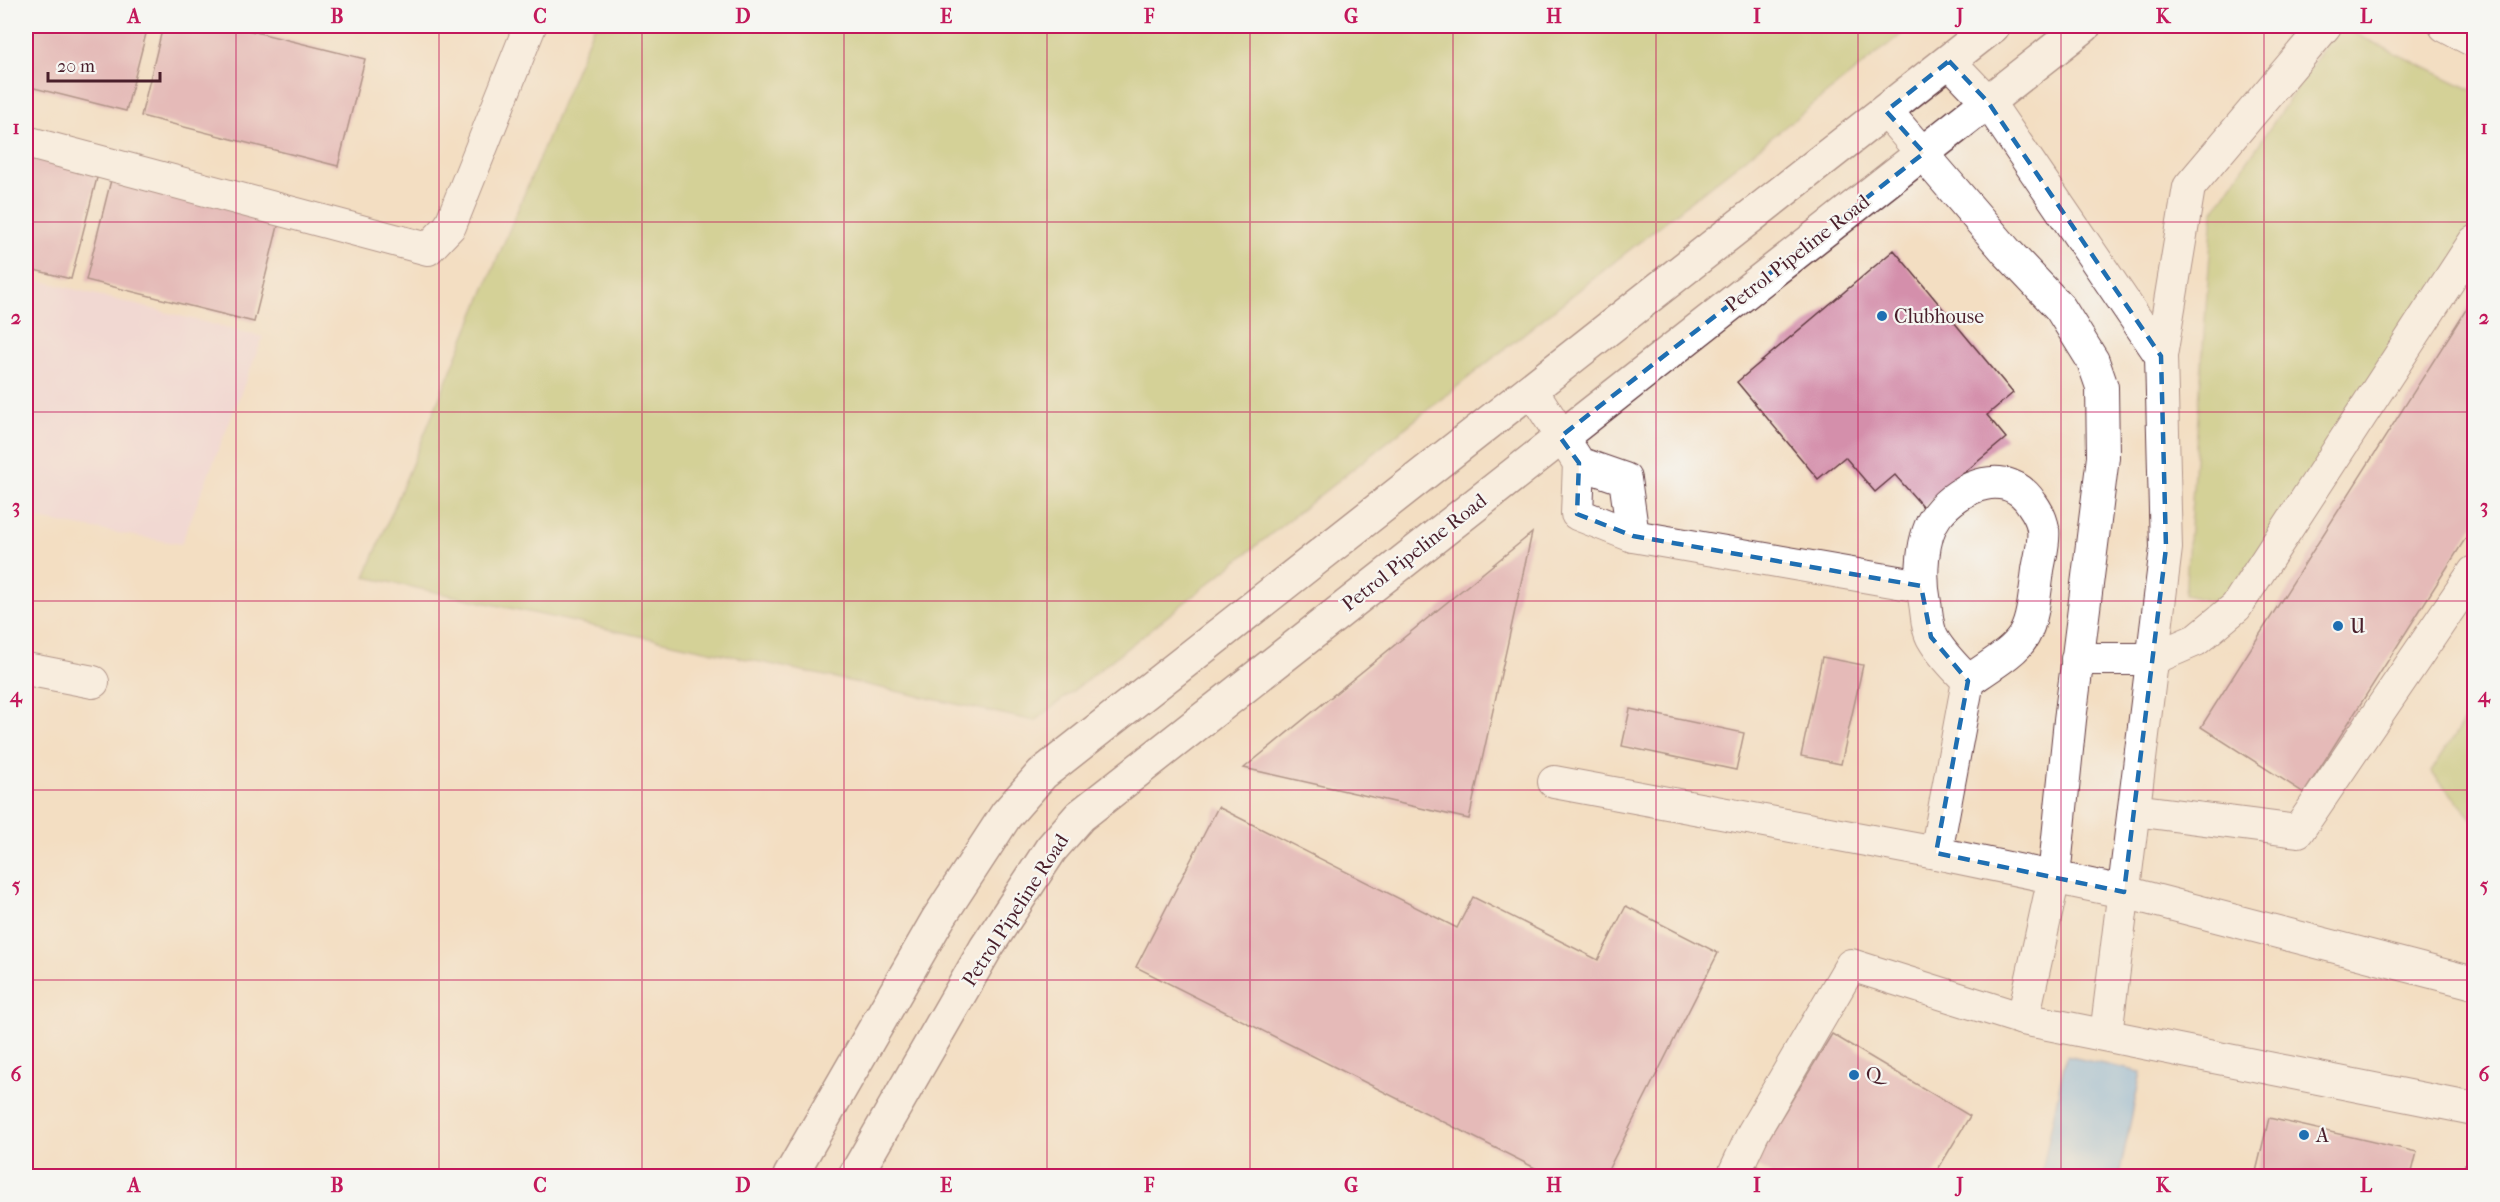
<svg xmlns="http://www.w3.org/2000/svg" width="2500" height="1202" font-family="'IM FELL French Canon',serif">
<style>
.built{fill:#f0d0e4}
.green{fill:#afc063;stroke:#7c7047;stroke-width:1.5}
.water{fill:#78b7eb;stroke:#616b8b;stroke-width:1.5}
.building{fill:#d48fab}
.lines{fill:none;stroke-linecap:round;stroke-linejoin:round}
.minor-casing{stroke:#633c42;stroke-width:34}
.secondary-casing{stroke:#633c42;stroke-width:36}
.minor{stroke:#fff;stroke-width:32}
.secondary{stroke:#fff;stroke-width:33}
.marked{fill:none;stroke:#1f6fb2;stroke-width:4.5;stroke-dasharray:12 8;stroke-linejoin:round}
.grid{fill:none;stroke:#c2185b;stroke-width:1.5;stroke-opacity:0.55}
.poi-dot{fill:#1f6fb2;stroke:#f6f6f2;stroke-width:2}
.labels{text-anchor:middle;stroke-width:4.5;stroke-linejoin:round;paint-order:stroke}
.street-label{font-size:20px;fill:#4a1f2b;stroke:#f6f6f2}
.poi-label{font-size:20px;fill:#4a1f2b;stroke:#f6f6f2;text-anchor:start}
.neatline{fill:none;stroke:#c2185b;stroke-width:2}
.grid-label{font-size:20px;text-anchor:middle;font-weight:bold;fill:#c2185b}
</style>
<rect width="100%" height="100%" fill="#f6f6f2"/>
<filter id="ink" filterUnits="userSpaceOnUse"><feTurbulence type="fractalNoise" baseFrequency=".0167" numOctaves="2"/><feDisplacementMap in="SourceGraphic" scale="12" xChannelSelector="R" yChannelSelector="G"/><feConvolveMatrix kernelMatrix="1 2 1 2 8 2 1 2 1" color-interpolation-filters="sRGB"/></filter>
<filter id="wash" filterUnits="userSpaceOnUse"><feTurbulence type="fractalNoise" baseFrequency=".008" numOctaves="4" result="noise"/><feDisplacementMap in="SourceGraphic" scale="24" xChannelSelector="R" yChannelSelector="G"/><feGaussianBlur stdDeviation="1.35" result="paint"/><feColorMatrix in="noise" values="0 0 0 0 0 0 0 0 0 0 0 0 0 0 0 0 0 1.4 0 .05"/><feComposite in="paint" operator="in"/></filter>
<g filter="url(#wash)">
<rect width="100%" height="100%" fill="#f3dec2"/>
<!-- built -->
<polygon class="built" points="26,277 263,337 181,544 26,517"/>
<!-- green -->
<g class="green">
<polygon points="594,26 1912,26 1035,721 365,577"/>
<polygon points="2339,26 2474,91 2474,228 2223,604 2185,595 2213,212"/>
<polygon points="2474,705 2474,820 2431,772"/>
</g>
<!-- water -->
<polygon class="water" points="2066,1056 2141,1072 2119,1176 2041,1176"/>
<g id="blocks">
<!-- building -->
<g class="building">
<polygon points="26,26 148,26 126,111 26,86"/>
<polygon points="163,26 231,26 365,59 338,166 141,116"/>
<polygon points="26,152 99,170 71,279 26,268"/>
<polygon points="112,176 280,218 254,322 86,280"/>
<polygon points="1894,250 2013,393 1987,415 2006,438 1923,507 1895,475 1875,492 1845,457 1818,479 1737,382"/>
<polygon points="2474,297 2474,525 2304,793 2201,727"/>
<polygon points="1532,533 1469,819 1244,768"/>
<polygon points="1822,657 1863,665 1841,764 1801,756"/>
<polygon points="1630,709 1744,733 1736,770 1622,746"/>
<polygon points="1218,807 1457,928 1473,897 1598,960 1626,906 1718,953 1605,1176 1551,1176 1136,967"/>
<polygon points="1832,1034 1970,1116 1934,1176 1773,1176 1753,1164"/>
<polygon points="2269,1118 2417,1152 2411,1176 2255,1176"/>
<polygon points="2465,1164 2474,1167 2474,1176 2462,1176"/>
</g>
</g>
</g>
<g filter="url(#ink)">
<use href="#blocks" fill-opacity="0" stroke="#633c42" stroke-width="1.5"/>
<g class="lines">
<!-- minor casing -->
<g class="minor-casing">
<g id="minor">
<polyline points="2445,26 2474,41"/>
<polyline points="1949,61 1988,102 2161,356 2166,548 2106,1035"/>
<polyline points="1886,111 2007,252 2060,308 2093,361 2102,387 2103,457 2070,720 2054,877 2023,1019"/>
<polyline points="26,142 428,249 450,226 530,26"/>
<polyline points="2161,356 2189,187 2325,26"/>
<polyline points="1531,389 1579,463 1625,479 1633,536"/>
<polyline points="1579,463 1577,514 1633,536 1921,586"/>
<polyline points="2077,659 2152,659 2196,640 2236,607 2474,242"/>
<polyline points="26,669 93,682"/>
<polyline points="1554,782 1936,853 2124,892 2474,983"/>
<polyline points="2134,810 2298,831 2474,572"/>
<path d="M 1936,853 L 1968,681 C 2029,640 2029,644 2038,570 C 2040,557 2045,541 2043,529 C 2042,520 2037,511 2032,504 C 2008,466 1960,485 1937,515 C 1921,536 1920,578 1925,603 C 1927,614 1927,629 1933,639 C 1942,655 1956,668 1968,681"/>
<polyline points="1733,1176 1753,1133 1851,965 2023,1019 2474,1109"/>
</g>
</g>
<!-- secondary casing -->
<g class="secondary-casing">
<g id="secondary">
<polyline points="790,1176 938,919 1006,815 1042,774 1993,26"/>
<polyline points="855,1176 986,948 1051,849 1080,816 2084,26"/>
</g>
</g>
<!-- minor -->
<use href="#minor" class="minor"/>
<!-- secondary -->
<use href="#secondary" class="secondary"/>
</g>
</g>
<!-- marked area -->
<path d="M0 0H2500V1202H0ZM 1949,61 L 1988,102 L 2161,356 L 2166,548 L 2124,892 L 1936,853 L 1968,681 L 1931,637 L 1921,586 L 1633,536 L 1577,514 L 1579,463 L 1560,437 L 1924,153 L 1886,111 Z" fill="#f3dec2" fill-opacity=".55" fill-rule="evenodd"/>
<path class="marked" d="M 1949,61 L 1988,102 L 2161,356 L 2166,548 L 2124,892 L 1936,853 L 1968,681 L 1931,637 L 1921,586 L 1633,536 L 1577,514 L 1579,463 L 1560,437 L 1924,153 L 1886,111 Z"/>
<!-- grid -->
<path class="grid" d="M 236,26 L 236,1176M 439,26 L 439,1176M 642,26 L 642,1176M 844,26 L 844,1176M 1047,26 L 1047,1176M 1250,26 L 1250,1176M 1453,26 L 1453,1176M 1656,26 L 1656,1176M 1858,26 L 1858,1176M 2061,26 L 2061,1176M 2264,26 L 2264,1176M 26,222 L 2474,222M 26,412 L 2474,412M 26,601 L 2474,601M 26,790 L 2474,790M 26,980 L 2474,980"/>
<!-- markers -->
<g class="poi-dot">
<circle cx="1882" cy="316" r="6"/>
<circle cx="2338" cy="626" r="6"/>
<circle cx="1854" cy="1075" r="6"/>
<circle cx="2304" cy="1135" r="6"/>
</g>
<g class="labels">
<!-- street labels -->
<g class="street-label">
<text transform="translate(1797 253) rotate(-38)" y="7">Petrol Pipeline Road</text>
<text transform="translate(1414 552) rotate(-38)" y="7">Petrol Pipeline Road</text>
<text transform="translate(1015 910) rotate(-57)" y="7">Petrol Pipeline Road</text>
</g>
<!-- poi labels -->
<g class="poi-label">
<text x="1894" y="323">Clubhouse</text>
<text x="2350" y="633">U</text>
<text x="1866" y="1082">Q</text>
<text x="2316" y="1142">A</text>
</g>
</g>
<!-- margin -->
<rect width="2500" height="1202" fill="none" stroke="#f6f6f2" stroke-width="66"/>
<!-- scale -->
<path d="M48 72v9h112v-9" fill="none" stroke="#4a1f2b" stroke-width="3"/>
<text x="57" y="72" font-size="18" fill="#4a1f2b" stroke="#f6f6f2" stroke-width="4.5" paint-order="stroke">20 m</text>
<rect x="33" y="33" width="2434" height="1136" class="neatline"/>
<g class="grid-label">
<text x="134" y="23">A</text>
<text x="337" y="23">B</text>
<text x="540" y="23">C</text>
<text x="743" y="23">D</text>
<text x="946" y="23">E</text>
<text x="1149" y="23">F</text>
<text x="1351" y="23">G</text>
<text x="1554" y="23">H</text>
<text x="1757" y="23">I</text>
<text x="1960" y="23">J</text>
<text x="2163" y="23">K</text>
<text x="2366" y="23">L</text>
<text x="16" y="134">1</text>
<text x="2484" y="134">1</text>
<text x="16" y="324">2</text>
<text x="2484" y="324">2</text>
<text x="16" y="513">3</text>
<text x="2484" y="513">3</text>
<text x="16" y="702">4</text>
<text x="2484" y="702">4</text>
<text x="16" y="892">5</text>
<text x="2484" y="892">5</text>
<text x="16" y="1081">6</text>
<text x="2484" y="1081">6</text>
<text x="134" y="1192">A</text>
<text x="337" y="1192">B</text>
<text x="540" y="1192">C</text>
<text x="743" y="1192">D</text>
<text x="946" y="1192">E</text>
<text x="1149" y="1192">F</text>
<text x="1351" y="1192">G</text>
<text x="1554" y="1192">H</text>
<text x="1757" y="1192">I</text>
<text x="1960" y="1192">J</text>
<text x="2163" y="1192">K</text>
<text x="2366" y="1192">L</text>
</g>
</svg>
